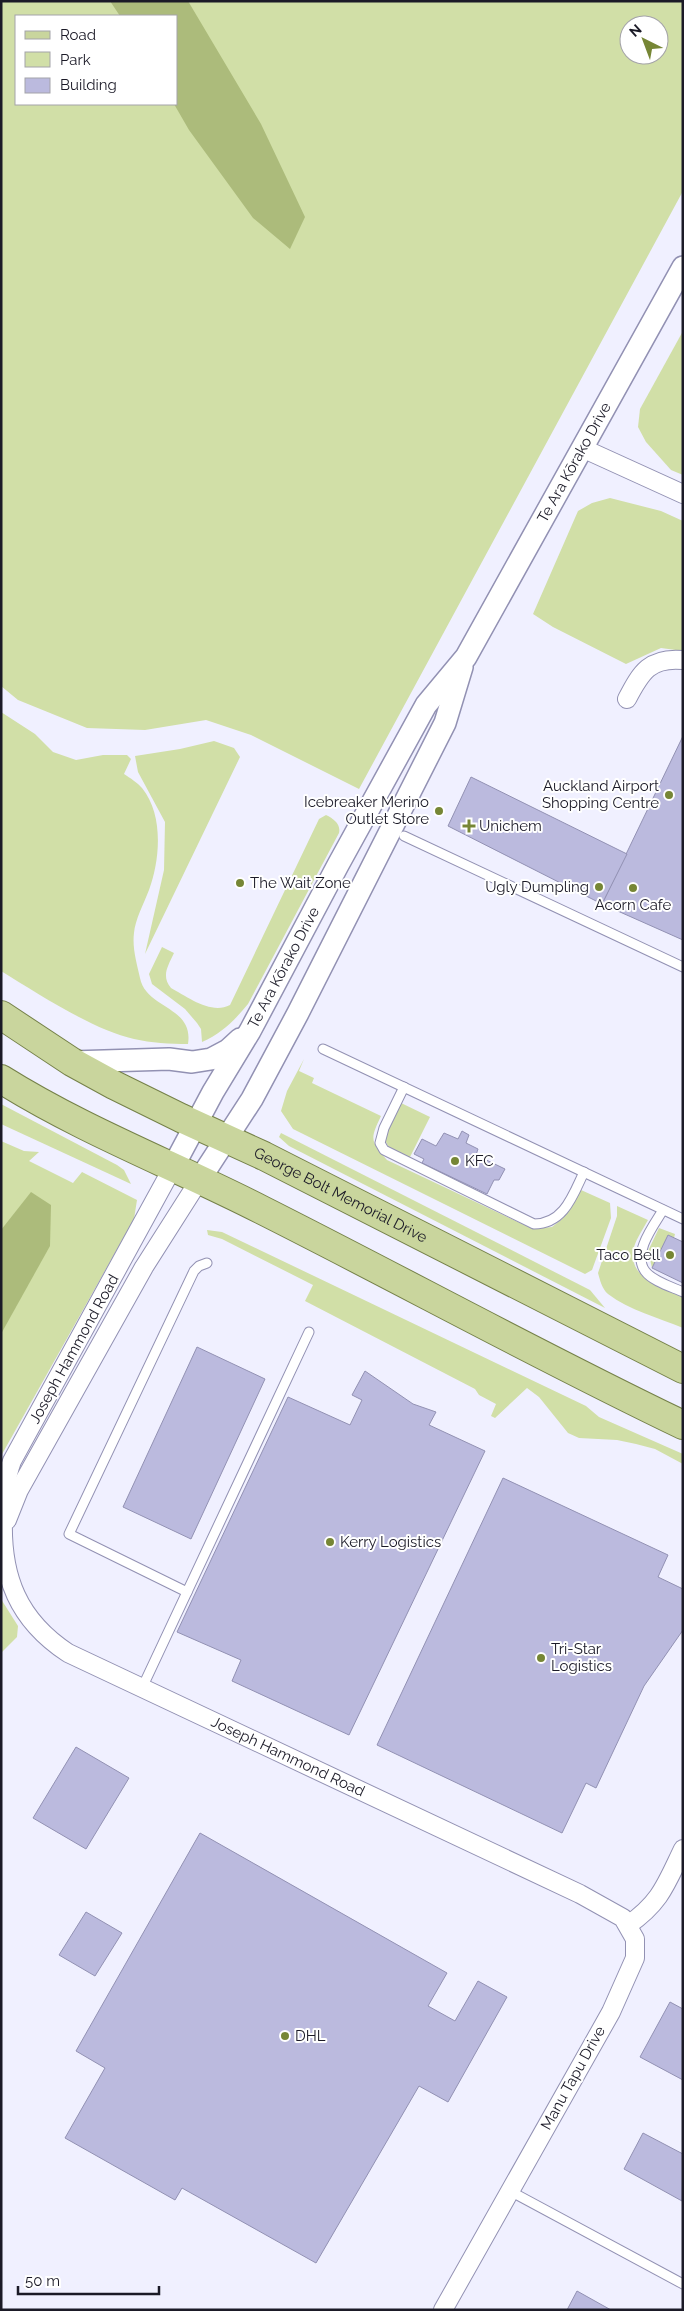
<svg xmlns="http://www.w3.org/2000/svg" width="684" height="2311" font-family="Raleway,sans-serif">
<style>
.green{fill:#d1dfa7;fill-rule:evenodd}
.forest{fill:#acbb7b}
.building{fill:#bbbade;stroke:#9291b3}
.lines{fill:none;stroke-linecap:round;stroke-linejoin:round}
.service-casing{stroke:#9291b3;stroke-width:11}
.minor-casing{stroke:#9291b3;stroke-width:20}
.tertiary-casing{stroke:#9291b3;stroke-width:24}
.primary-casing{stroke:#758149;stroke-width:30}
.service{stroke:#fff;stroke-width:9}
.minor{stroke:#fff;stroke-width:18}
.tertiary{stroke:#fff;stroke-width:21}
.primary{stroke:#c9d59d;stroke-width:28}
.poi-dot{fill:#768635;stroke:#fff;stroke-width:2}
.labels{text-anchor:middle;stroke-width:4;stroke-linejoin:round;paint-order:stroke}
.street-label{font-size:15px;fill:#1b1a27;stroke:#fff}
.poi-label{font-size:15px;fill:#1b1a27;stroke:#fff;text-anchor:start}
</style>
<rect width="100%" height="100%" fill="#f0f0ff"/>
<!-- green -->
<g class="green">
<path d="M 1,1 L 683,1 L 683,191 L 359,789 L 251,735 L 206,720 L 145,730 L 87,728 L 18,700 L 1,686 ZM 16,16 L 176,16 L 176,104 L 16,104 ZM 629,25 L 659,25 L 659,55 L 629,55 Z"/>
<polygon points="683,331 683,475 671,470 646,442 638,427 640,409"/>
<polygon points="610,498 661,511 683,521 683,651 661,648 626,664 553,627 533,614 578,511 592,503"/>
<path d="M 1,712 L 35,734 L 53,752 L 76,760 L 103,755 L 127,755 L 131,759 L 124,774 C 130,778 138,783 142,788 C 164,815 160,860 149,890 C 144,903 135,920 134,933 C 132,948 137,964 140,978 C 146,1009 194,1006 188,1044 C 170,1044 151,1043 134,1039 C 93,1030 37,993 1,971 Z"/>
<polygon points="214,741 234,748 240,757 145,954 164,870 165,822 138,772 135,756 180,749"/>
<path d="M 326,815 C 334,819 341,824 339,833 L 248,1004 C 234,1021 222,1033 202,1042 L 201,1029 L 197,1023 L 185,1009 L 152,984 L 149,974 L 162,947 L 174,953 C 168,966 161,976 171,988 C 188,997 211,1015 230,1005 L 319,819 Z"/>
<path d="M 304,1059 L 299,1071 L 314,1078 L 312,1083 L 381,1116 C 370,1139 370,1141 387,1160 L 533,1229 L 552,1227 L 562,1219 L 581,1190 L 610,1203 L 611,1218 L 592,1270 L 585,1274 L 293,1129 L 281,1111 L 287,1091 Z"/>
<polygon points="399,1102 430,1117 409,1159 388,1146 384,1138"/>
<polygon points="1,1104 117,1165 124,1170 131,1184 1,1124"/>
<polygon points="281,1133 590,1290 605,1308 289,1146 279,1137"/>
<polygon points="1,1141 24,1151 39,1152 29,1161 73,1183 82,1172 137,1200 134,1219 1,1456"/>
<path d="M 617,1206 L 648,1220 C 643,1229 634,1242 633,1252 C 630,1279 664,1288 683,1296 L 683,1328 C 659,1318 629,1310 608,1294 C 602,1289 600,1280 598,1273 L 617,1216 Z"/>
<polygon points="659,1228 675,1234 674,1238 668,1235 652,1268 648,1251"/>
<polygon points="207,1230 222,1232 586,1406 599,1417 683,1454 683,1464 655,1449 636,1444 617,1440 579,1438 568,1433 539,1397 527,1388 495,1418 491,1416 496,1404 479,1395 475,1389 305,1301 313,1285 222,1239 208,1235"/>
<polygon points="1,1599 18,1626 17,1637 1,1653"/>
</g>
<!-- forest -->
<g class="forest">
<polygon points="110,1 188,1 261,124 305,217 290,249 253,218 189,130 174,104 176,104 176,16 120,16"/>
<polygon points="31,1192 51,1205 50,1246 1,1334 1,1230"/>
</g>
<!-- building -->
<g class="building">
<polygon points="683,736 683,940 602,904"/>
<polygon points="471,777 627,854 602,904 448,826"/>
<polygon points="462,1131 469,1135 466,1143 478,1149 476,1155 505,1169 499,1180 494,1180 487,1194 422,1163 424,1159 414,1154 422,1139 436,1146 444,1133 458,1139"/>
<polygon points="668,1235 683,1242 683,1283 652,1268"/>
<polygon points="197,1347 265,1379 191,1539 123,1507"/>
<polygon points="365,1371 413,1404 436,1412 429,1425 485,1451 349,1735 232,1681 241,1660 177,1632 288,1397 350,1425 362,1400 352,1395"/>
<polygon points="503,1478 668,1555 658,1577 683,1589 683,1630 644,1686 596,1788 586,1783 562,1833 377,1745"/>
<polygon points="76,1747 129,1778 86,1849 33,1818"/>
<polygon points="200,1833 447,1973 428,2006 455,2021 478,1981 507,1997 448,2102 419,2086 316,2263 182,2188 175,2200 65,2138 105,2068 76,2051"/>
<polygon points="86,1912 122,1933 95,1976 59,1955"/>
<polygon points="670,2002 683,2009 683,2080 640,2057"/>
<polygon points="643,2133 683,2154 682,2201 624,2169"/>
<polygon points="577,2291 611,2310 567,2310"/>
</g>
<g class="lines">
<!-- service casing -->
<g class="service-casing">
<g id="service">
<polyline points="404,836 683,967"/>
<polyline points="323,1049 683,1219"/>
<path d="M 404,1087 L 384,1128 L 380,1143 L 384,1150 L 534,1224 C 564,1224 573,1195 584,1172"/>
<path d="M 663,1210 C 654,1225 632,1253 645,1271 C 652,1281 672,1287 683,1292"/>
<polyline points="187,1592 69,1534 194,1271 199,1266 207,1263"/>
<polyline points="142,1688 309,1332"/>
<polyline points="510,2191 683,2284"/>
</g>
</g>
<!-- minor casing -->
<g class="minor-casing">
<g id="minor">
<polyline points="582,448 683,494"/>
<path d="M 627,699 C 641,672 650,657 683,660"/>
<path id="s1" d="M 173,1167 L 12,1461 C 5,1480 4,1498 3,1518 C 1,1577 18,1620 68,1653 L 580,1894 L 623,1918 L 635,1939 L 635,1958 L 611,2012 L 443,2310"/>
<polyline points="7,1520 19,1490 144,1267 200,1179"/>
<path d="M 628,1925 C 661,1902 666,1884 683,1849"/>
</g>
</g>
<!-- tertiary casing -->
<g class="tertiary-casing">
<g id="tertiary">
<polyline points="72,1062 169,1059 192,1062 211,1059 228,1050 240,1039"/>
<path id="s2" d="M 173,1167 L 213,1092 L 250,1031 L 338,865 L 426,705 L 466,657 L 683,267"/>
<polyline points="200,1179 252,1099 298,1013 445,723 462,667"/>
</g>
</g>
<!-- primary casing -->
<g class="primary-casing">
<g id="primary">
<path id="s3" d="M 1,1015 L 72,1062 L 114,1085 L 181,1118 L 264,1156 L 683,1369"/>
<path d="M 1,1079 C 84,1131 176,1166 262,1210 C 403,1281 541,1357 683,1425"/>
</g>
</g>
<!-- service -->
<use href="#service" class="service"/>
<!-- minor -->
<use href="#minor" class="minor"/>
<!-- tertiary -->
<use href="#tertiary" class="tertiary"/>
<!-- primary -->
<use href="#primary" class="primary"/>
</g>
<!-- markers -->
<g class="poi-dot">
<circle cx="669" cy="795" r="5"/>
<circle cx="439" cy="811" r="5"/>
<path d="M466.5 818.5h5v5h5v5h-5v5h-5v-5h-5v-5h5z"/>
<circle cx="240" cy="883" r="5"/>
<circle cx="599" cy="887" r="5"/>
<circle cx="633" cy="888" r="5"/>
<circle cx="455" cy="1161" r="5"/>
<circle cx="670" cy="1255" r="5"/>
<circle cx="330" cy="1542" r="5"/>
<circle cx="541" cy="1658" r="5"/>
<circle cx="285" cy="2036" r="5"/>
</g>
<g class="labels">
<!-- street labels -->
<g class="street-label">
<text dy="5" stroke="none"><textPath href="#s2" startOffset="812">Te Ara Kōrako Drive</textPath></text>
<text dy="5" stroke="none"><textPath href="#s2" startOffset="228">Te Ara Kōrako Drive</textPath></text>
<text dy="5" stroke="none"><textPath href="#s3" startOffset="385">George Bolt Memorial Drive</textPath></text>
<text transform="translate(74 1349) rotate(-61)" y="5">Joseph Hammond Road</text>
<text dy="5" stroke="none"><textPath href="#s1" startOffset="794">Joseph Hammond Road</textPath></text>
<text transform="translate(573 2078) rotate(-61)" y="5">Manu Tapu Drive</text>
</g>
<!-- poi labels -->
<g class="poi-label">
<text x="659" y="791" text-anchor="end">Auckland Airport<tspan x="659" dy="17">Shopping Centre</tspan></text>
<text x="429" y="807" text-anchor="end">Icebreaker Merino<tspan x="429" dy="17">Outlet Store</tspan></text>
<text x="479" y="831">Unichem</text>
<text x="250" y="888">The Wait Zone</text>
<text x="589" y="892" text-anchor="end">Ugly Dumpling</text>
<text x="633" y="910" text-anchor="middle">Acorn Cafe</text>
<text x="465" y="1166">KFC</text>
<text x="660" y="1260" text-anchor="end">Taco Bell</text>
<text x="340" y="1547">Kerry Logistics</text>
<text x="551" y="1654">Tri-Star<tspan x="551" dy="17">Logistics</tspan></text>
<text x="295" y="2041">DHL</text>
</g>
</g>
<!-- border -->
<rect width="684" height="2311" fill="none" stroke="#1b1a27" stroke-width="5"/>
<!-- legend -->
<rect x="15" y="15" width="162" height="90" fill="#ffffff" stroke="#a4a3a9"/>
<rect x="25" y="31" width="25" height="8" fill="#c9d59d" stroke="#a4a3a9"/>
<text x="60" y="40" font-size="15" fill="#1b1a27">Road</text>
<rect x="25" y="52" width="25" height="15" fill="#d1dfa7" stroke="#a4a3a9"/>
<text x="60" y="65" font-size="15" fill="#1b1a27">Park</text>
<rect x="25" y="78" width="25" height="15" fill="#bbbade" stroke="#a4a3a9"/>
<text x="60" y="90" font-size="15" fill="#1b1a27">Building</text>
<!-- north arrow -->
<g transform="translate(644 40) rotate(318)"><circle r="24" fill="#ffffff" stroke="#a4a3a9"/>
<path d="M0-4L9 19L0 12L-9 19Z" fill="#768635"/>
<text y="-8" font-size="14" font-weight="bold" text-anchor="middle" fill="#1b1a27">N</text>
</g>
<!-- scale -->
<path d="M18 2286v8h141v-8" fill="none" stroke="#1b1a27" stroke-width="2.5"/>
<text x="25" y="2286" font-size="15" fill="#1b1a27" stroke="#ffffff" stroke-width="4" paint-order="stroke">50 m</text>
</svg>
